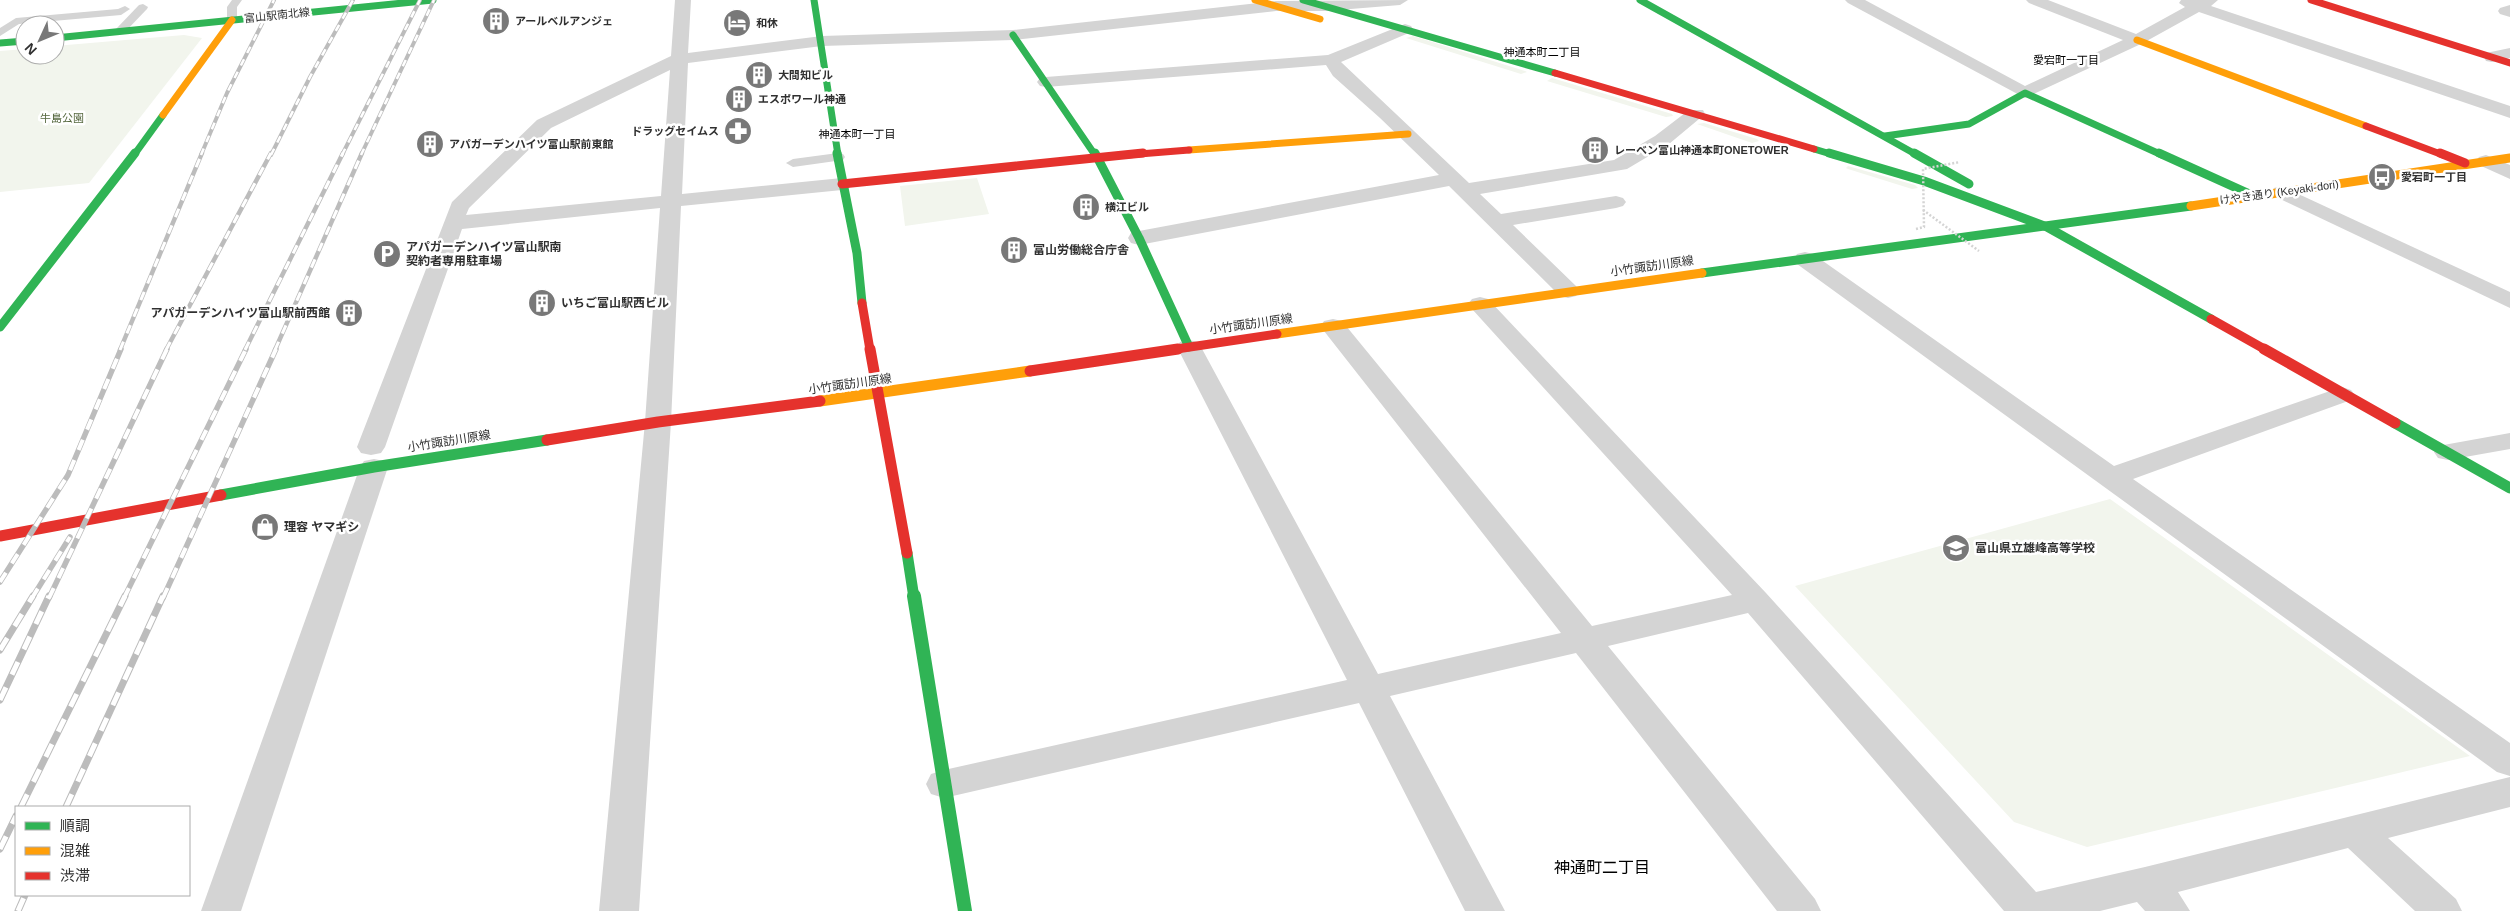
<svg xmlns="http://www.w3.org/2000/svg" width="2510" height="911" font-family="Helvetica,'Noto Sans JP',sans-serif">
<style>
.green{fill:#f2f5ed}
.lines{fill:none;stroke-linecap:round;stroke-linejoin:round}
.lane{fill:#d4d4d4;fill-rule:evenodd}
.street{fill:#d4d4d4;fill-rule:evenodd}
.fast-far3{stroke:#30b455;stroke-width:7}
.fast-far2{stroke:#30b455;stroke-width:9}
.fast-far1{stroke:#30b455;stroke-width:11}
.fast{stroke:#30b455;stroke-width:14}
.slow-far2{stroke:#ff9f0a;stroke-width:7}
.slow-far1{stroke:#ff9f0a;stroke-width:9}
.slow{stroke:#ff9f0a;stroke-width:11}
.jam-far2{stroke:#e5322d;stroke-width:7}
.jam-far1{stroke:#e5322d;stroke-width:9}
.jam{stroke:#e5322d;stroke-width:11}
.rail-far3-casing{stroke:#bcbcbc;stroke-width:4}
.rail-far2-casing{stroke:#bcbcbc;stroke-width:4.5}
.rail-far1-casing{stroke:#bcbcbc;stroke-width:5.5}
.rail-casing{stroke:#bcbcbc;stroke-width:7}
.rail-far3{stroke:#fff;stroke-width:2.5;stroke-dasharray:7;stroke-linecap:butt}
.rail-far2{stroke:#fff;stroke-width:3;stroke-dasharray:9;stroke-linecap:butt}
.rail-far1{stroke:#fff;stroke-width:4;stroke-dasharray:11;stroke-linecap:butt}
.rail{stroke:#fff;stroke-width:5;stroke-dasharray:14;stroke-linecap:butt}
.path-bridge{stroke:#d4d4d4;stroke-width:2.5;stroke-dasharray:2 2;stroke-linecap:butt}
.labels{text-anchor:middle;stroke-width:5;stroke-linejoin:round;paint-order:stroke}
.far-street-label{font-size:11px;fill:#303030;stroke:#fff}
.far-poi-label{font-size:11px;font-weight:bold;fill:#303030;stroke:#fff;text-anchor:start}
.far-neighbourhood-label{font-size:11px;fill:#000;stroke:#fff}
.far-park-label{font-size:11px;fill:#576940;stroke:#fff}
.poi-label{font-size:12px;font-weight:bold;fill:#303030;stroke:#fff;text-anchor:start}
.street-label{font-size:12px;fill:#303030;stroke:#fff}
.near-neighbourhood-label{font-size:16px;fill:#000;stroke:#fff}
</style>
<rect width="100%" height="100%" fill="#fff"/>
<!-- green -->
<g class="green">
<polygon points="184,35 202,38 89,183 0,192 0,51 25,49 25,55 55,55 55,46"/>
<polygon points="1413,36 1525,71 1527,72 1521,74 1406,38"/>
<polygon points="1552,78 1672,114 1673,116 1666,117 1547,81"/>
<polygon points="1704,123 1757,139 1759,141 1752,143 1697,124"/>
<polygon points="1848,166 1915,185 1918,188 1912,189 1848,169 1846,168"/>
<polygon points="977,178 989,214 905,226 900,186"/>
<polygon points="2110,499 2470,756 2087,847 2014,822 1795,586"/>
</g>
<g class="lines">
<!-- lane -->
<g class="lane">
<polygon points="232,0 242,0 237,7 237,20 232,23 227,20 227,7"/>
<polygon points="143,4 148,7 147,9 124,33 116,33 116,29 139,5"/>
<polygon points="125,6 130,9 121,15 19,24 0,36 0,28 16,18 118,9"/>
<polygon points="838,153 843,154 845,157 843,160 793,167 786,163 793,159"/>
</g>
<!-- street -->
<g class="street">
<path d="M 675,0 L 691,0 L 688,53 L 822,36 L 1013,30 L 1276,1 L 1408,0 L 1400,5 L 1326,11 L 1276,11 L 1013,40 L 822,46 L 688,63 L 682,194 L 842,178 L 849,180 L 852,184 L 849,188 L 842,190 L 681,206 L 671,422 L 639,911 L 599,911 L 645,422 L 660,208 L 462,229 L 385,447 L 381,453 L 371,455 L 361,453 L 357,447 L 452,202 L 537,120 L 671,56 ZM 670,70 L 661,196 L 466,215 L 469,208 L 551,128 Z"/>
<polygon points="1845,0 1865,0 2025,86 2123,40 2029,3 2026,0 2048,0 2136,34 2185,7 2179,3 2181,0 2218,0 2211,6 2510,106 2510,118 2199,12 2143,43 2025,98 1848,3"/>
<polygon points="2510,5 2510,17 2500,14 2498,11 2500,8"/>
<polygon points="1405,24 1411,26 1413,29 1411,32 1341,62 1469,183 1614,160 1655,136 1689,110 1703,110 1705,114 1669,144 1627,169 1480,194 1501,214 1616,196 1623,198 1626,202 1623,206 1616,208 1513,225 1576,286 1580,291 1576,296 1568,298 1560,296 1449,186 1139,245 1131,243 1128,238 1131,233 1139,231 1439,175 1380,118 1333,76 1326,65 1046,87 1040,86 1037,82 1040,78 1046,77 1328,55"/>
<polygon points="2510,48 2510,58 2492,62 2486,61 2484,57 2486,53"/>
<polygon points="2486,155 2510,165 2510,179 2479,165 2476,161 2479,157"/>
<polygon points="2281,186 2510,292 2510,308 2274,196 2271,192 2274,188"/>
<polygon points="1805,252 1813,254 2114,466 2333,390 2342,387 2351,390 2355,395 2351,400 2133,479 2510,743 2510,776 2497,772 1797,264 1794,259 1797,254"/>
<polygon points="1480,297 1488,299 1766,593 2036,892 2145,867 2510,777 2510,807 2388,838 2456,899 2462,911 2415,911 2348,848 2178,892 2190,911 2145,911 2137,902 2100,911 2004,911 1748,613 1608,646 1815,899 1821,911 1777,911 1576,653 1390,696 1505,911 1465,911 1359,703 944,798 931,794 926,784 931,774 944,770 1347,680 1177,347 1180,342 1189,340 1198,342 1201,347 1378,674 1561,633 1324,331 1321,326 1324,321 1333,319 1342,321 1592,626 1732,595 1472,309 1468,304 1472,299"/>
<polygon points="2510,433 2510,449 2448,460 2438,458 2434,452 2438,446"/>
<polygon points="374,459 384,461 388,467 241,911 201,911 360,467 364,461"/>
</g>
<!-- fast-far3 -->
<g class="fast-far3">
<polyline points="814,0 838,155"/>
<polyline points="1303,0 1555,73"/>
<polyline points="1640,0 1917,155"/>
<polyline points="1013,35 1095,155"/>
<polyline points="55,38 433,0"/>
<polyline points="0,43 25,41"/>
<polyline points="1885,136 1969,124 2025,93 2162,155"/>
<polyline points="1814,149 1834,155"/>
<polyline points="134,155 163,115"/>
</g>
<!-- fast-far2 -->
<g class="fast-far2">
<polyline points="837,153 857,253 862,303"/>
<polyline points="1095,153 1139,238 1189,347"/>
<polyline points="1829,153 1924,181 2047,227 2211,319"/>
<polyline points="1914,153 1969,184"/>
<polyline points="2159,153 2254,196"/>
<polyline points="1702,273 2191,206"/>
<polyline points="0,327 135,153"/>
</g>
<!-- fast-far1 -->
<g class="fast-far1">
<polyline points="2395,423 2510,488"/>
<polyline points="221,495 374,467 547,440"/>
<polyline points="907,553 914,598"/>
</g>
<!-- fast -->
<polyline class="fast" points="914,596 965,911"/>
<!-- slow-far2 -->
<g class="slow-far2">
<polyline points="1255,0 1320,19"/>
<polyline points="2137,40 2366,126"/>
<polyline points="163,115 232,20"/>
<polyline points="1189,150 1408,134"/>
</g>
<!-- slow-far1 -->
<g class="slow-far1">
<polyline points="2191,206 2510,158"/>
<polyline points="1277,334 1702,273"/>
</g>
<!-- slow -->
<polyline class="slow" points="820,401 1030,371"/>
<!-- jam-far2 -->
<g class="jam-far2">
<polyline points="2311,0 2510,63"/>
<polyline points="1555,73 1814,149"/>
<polyline points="2366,126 2443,155"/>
<polyline points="1127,155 1189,150"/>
</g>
<!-- jam-far1 -->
<g class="jam-far1">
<polyline points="2440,153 2465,163"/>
<polyline points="842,184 1143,153"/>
<polyline points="862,303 870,350"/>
<polyline points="2211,319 2266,350"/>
<polyline points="1170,350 1277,334"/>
</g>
<!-- jam -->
<g class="jam">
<polyline points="870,349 907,553"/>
<polyline points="2264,349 2395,423"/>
<polyline points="1030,371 1178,349"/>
<polyline points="547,440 658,422 820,401"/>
<polyline points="0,536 221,495"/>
</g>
<!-- rail-far3 casing -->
<g class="rail-far3-casing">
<g id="rail-far3">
<polyline points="201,155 227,93 274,0"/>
<polyline points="271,155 310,77 353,0"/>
<polyline points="342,155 420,0"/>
<polyline points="361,155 434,0"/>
</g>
</g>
<!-- rail-far2 casing -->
<g class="rail-far2-casing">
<g id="rail-far2">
<polyline points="120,350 202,153"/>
<polyline points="166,350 271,153"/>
<polyline points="245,350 343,153"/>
<polyline points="275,350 362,153"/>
</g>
</g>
<!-- rail-far1 casing -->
<g class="rail-far1-casing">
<g id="rail-far1">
<polyline points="0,582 68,475 121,349"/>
<polyline points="32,598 70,537"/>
<polyline points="49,598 167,349"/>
<polyline points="124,598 246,349"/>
<polyline points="163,598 276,349"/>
</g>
</g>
<!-- rail casing -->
<g class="rail-casing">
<g id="rail">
<polyline points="0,650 33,596"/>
<polyline points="0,700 49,596"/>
<polyline points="21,807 125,596"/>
<polyline points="66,807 163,596"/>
<polyline points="0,849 16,816"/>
<polyline points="18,911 25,895"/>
</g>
</g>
<!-- rail-far3 -->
<use href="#rail-far3" class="rail-far3"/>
<!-- rail-far2 -->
<use href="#rail-far2" class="rail-far2"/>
<!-- rail-far1 -->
<use href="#rail-far1" class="rail-far1"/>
<!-- rail -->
<use href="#rail" class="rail"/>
<!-- path-bridge -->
<g class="path-bridge">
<polyline points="1923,210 1979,251"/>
<polyline points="1916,229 1924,227 1923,169 1960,162"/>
</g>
</g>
<!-- icons -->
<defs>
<g id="building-disc" transform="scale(1.4375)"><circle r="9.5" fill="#787878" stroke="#fff"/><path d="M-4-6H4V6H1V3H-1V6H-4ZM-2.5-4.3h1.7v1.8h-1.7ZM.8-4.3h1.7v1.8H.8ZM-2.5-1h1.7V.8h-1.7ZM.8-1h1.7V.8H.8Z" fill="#fff"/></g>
<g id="hotel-disc" transform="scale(1.4375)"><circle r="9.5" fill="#787878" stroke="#fff"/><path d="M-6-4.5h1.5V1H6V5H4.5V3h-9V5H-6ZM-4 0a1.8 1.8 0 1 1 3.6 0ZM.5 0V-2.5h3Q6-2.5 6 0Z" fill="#fff"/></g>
<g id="pharmacy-disc" transform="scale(1.4375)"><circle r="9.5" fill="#787878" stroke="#fff"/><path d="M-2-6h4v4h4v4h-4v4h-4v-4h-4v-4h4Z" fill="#fff"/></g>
<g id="bus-disc" transform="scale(1.4375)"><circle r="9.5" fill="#787878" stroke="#fff"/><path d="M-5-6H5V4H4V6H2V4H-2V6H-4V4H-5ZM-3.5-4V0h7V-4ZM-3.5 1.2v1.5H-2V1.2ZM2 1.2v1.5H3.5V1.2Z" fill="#fff"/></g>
<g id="parking-disc" transform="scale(1.4375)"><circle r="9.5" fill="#787878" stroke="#fff"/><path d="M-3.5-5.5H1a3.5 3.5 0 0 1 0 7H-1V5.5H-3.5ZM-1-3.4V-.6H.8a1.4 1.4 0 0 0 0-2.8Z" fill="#fff"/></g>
<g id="shop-disc" transform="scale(1.4375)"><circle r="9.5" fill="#787878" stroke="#fff"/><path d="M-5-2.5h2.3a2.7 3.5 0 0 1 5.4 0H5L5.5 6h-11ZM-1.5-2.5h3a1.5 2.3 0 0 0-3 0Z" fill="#fff"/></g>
<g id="school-disc" transform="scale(1.4375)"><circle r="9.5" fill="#787878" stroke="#fff"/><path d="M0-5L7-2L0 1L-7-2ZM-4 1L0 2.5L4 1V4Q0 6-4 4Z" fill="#fff"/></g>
</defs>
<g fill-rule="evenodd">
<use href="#building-disc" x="496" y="21"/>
<use href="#hotel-disc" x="737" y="23"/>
<use href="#building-disc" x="759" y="75"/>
<use href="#building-disc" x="739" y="99"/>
<use href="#pharmacy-disc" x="738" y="131"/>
<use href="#building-disc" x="430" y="144"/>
<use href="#building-disc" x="1595" y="150"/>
<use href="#bus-disc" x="2382" y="177"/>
<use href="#building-disc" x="1086" y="207"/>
<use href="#building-disc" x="1014" y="250"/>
<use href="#parking-disc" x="387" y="254"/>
<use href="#building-disc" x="542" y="303"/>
<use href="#building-disc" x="349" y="313"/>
<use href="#shop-disc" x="265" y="527"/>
<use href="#school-disc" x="1956" y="548"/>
</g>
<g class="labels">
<!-- far-street labels -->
<g class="far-street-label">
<text transform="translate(277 15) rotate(-6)" y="4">富山駅南北線</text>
<text transform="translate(2279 192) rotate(-8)" y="4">けやき通り (Keyaki-dori)</text>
</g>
<!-- far-poi labels -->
<g class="far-poi-label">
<text x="515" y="25">アールベルアンジェ</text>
<text x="756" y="27">和休</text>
<text x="778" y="79">大間知ビル</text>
<text x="758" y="103">エスポワール神通</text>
<text x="719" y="135" text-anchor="end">ドラッグセイムス</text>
<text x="449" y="148">アパガーデンハイツ富山駅前東館</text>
<text x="1614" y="154">レーベン富山神通本町ONETOWER</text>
<text x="2401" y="181">愛宕町一丁目</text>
<text x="1105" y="211">横江ビル</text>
</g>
<!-- far-neighbourhood labels -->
<g class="far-neighbourhood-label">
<text x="1542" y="56">神通本町二丁目</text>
<text x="2066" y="64">愛宕町一丁目</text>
<text x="857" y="138">神通本町一丁目</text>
</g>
<!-- far-park labels -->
<g class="far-park-label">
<text x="62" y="122">牛島公園</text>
</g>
<!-- poi labels -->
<g class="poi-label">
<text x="406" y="251">アパガーデンハイツ富山駅南<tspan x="406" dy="14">契約者専用駐車場</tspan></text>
<text x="1033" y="254">富山労働総合庁舎</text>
<text x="561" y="307">いちご富山駅西ビル</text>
<text x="330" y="317" text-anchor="end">アパガーデンハイツ富山駅前西館</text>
<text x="284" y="531">理容 ヤマギシ</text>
<text x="1975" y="552">富山県立雄峰高等学校</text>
</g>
<!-- street labels -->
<g class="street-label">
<text transform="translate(1652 266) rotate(-8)" y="4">小竹諏訪川原線</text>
<text transform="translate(1251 324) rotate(-8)" y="4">小竹諏訪川原線</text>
<text transform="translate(850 384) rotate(-8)" y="4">小竹諏訪川原線</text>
<text transform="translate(449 441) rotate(-9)" y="4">小竹諏訪川原線</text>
</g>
<!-- near-neighbourhood labels -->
<g class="near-neighbourhood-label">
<text x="1602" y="873">神通町二丁目</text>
</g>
</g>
<!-- legend -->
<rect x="15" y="806" width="175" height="90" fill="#ffffff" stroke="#acacac"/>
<rect x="25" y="822" width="25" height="8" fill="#30b455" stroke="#acacac"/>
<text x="60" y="831" font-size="15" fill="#303030">順調</text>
<rect x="25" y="847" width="25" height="8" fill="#ff9f0a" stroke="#acacac"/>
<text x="60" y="856" font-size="15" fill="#303030">混雑</text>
<rect x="25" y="872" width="25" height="8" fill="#e5322d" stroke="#acacac"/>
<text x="60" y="881" font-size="15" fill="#303030">渋滞</text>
<!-- north arrow -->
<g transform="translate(40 40) rotate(226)"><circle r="24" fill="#ffffff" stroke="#acacac"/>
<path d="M0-4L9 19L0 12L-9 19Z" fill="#787878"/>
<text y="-8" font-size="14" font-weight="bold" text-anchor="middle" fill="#303030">N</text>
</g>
</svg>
